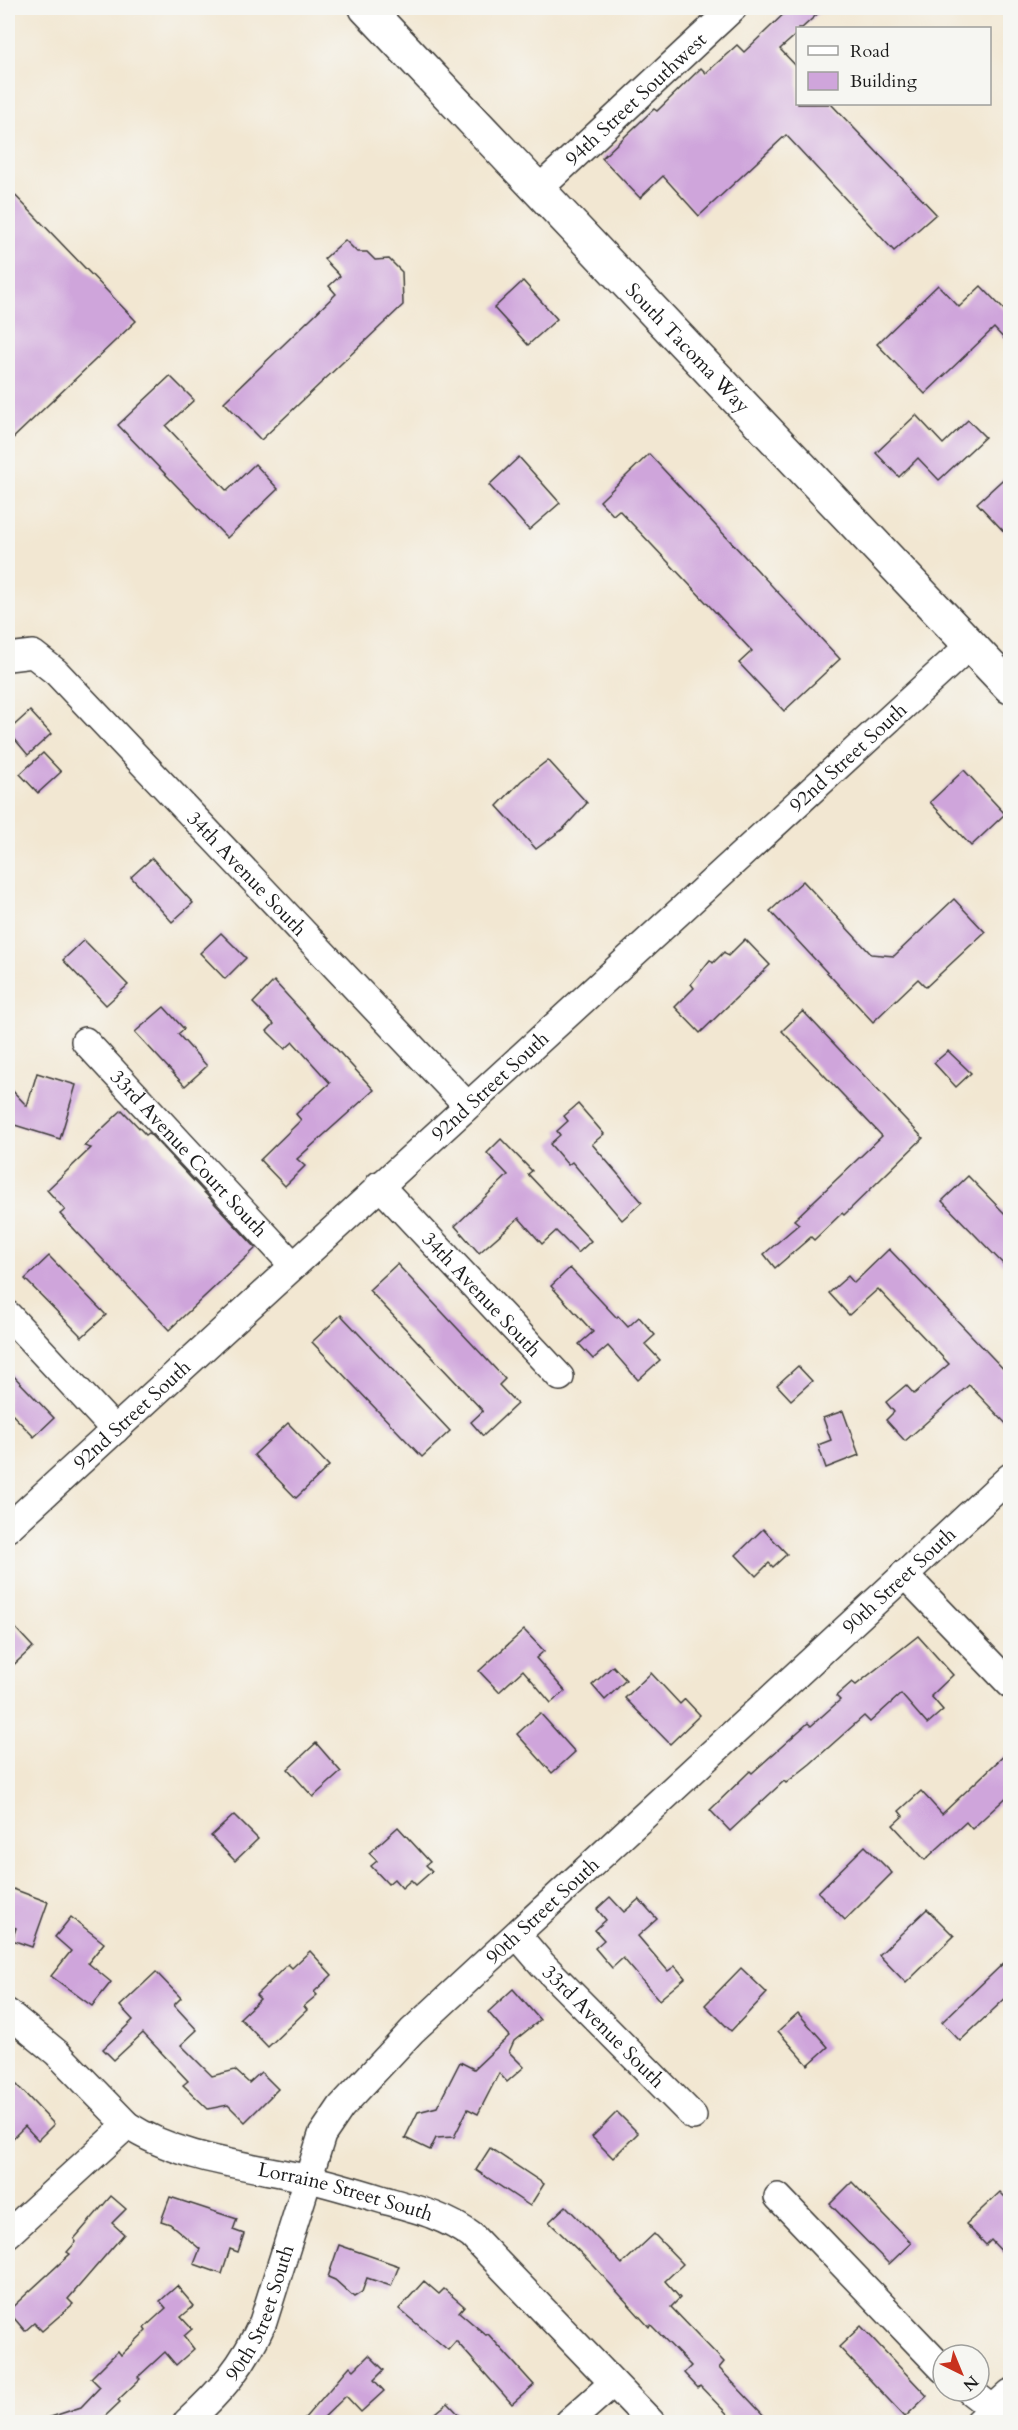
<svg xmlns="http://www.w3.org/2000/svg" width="1018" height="2430" font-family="Cardo,serif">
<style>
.building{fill:#cfa5db}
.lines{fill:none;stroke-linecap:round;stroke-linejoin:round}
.minor-casing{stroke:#3c3a37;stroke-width:30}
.major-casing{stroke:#3c3a37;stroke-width:36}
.minor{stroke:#fff;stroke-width:27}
.major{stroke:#fff;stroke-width:33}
.labels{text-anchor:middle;stroke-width:5;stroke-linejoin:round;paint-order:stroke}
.street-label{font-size:20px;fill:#1c1c1c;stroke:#f6f6f2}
</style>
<rect width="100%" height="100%" fill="#f6f6f2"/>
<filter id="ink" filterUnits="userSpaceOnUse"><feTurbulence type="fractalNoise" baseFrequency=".0167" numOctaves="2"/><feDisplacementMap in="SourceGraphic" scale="12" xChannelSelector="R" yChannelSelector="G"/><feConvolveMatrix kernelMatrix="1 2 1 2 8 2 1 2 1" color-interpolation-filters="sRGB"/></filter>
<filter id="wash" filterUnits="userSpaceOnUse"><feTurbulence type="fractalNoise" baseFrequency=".008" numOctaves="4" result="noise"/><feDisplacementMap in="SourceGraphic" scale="24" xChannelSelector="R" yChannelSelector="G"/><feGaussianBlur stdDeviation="1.35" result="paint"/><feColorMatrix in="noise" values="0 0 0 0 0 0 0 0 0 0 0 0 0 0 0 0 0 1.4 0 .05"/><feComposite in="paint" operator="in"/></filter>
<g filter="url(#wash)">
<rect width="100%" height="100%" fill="#f2e7d2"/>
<g id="blocks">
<!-- building -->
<g class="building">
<polygon points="790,8 824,8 802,28 798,28 798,33 780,49 798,68 798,104 831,104 936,214 894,251 786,135 699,216 663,176 640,198 602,158 654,109 657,111 701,68 706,73 737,45 744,52"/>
<polygon points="8,188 136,321 8,443"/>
<polygon points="345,240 357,252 367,252 375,260 389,259 402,272 403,305 261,440 224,402 336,294 329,286 340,276 324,259"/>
<polygon points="523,281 557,319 528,345 494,308"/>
<polygon points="938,285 959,307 981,286 1011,317 1011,346 994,328 925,394 877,344"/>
<polygon points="170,376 194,400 166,426 227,491 255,464 278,489 227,538 118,425"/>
<polygon points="916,415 943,444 968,420 985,437 939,480 918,458 899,477 876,453"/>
<polygon points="649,454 840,659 784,711 739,663 752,651 619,510 613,515 600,501"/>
<polygon points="519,457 560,503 529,530 489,485"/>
<polygon points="1011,472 1011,539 977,503"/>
<polygon points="30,711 51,734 28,755 8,731"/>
<polygon points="43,753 61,772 38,793 20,774"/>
<polygon points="548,760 587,803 563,829 536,849 497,806 521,781"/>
<polygon points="964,770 1005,814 971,846 930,802"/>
<polygon points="152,858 193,903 172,922 131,877"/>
<polygon points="803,881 871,954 894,956 954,899 985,932 926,987 918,979 873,1022 770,911"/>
<polygon points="221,933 246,958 225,979 200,953"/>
<polygon points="745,939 770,965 700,1033 675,1007 694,988 691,984 710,960 713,963 724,952 728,956"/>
<polygon points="84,940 128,985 106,1005 63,960"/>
<polygon points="274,981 374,1090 297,1159 305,1166 285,1186 260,1160 301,1120 296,1114 330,1083 293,1042 285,1049 267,1031 274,1024 253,1003"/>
<polygon points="164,1007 184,1029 178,1034 207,1066 185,1086 135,1032"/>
<polygon points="803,1011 923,1138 844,1215 842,1213 814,1240 811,1237 775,1268 764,1254 799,1224 794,1220 882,1136 782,1031"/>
<polygon points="948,1051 971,1073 956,1087 934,1063"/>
<polygon points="37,1073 76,1085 60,1139 8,1123 8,1086 27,1106"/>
<polygon points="578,1104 604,1134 592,1144 642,1202 622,1220 572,1162 568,1165 550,1144 560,1135 557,1131 568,1121 564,1116"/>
<polygon points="122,1110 146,1135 149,1133 256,1248 169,1330 60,1214 65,1210 47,1190 91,1148 84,1146"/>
<polygon points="501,1139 532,1171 528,1174 591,1241 578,1253 556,1231 542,1244 519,1218 479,1253 455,1226 508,1175 487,1153"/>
<polygon points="968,1176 1011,1220 1011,1272 942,1201"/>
<polygon points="889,1249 1011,1377 1011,1429 969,1385 905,1441 886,1420 894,1412 886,1402 906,1385 914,1394 949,1364 878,1289 849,1315 829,1293 848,1276 854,1283"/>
<polygon points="49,1256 106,1315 82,1337 25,1279"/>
<polygon points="397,1264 505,1379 499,1385 517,1404 483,1436 471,1422 483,1411 369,1290"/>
<polygon points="570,1268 617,1318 618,1316 628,1327 639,1317 655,1335 645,1344 660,1360 638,1380 608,1346 593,1359 579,1344 593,1332 551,1286"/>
<polygon points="341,1315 450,1431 422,1457 312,1342"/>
<polygon points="798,1366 812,1381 791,1400 777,1385"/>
<polygon points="8,1370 54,1418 34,1437 8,1410"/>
<polygon points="843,1411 859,1455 826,1468 818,1445 831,1440 823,1418"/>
<polygon points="288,1423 329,1466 296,1498 254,1455"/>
<polygon points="763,1529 787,1554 773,1567 769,1563 756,1576 736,1555"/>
<polygon points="8,1620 33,1647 8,1670"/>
<polygon points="524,1630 544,1651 536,1658 565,1691 551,1703 523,1670 499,1692 479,1671"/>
<polygon points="918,1636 953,1675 931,1696 943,1710 927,1724 901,1694 870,1722 864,1716 810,1764 786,1783 784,1781 730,1831 710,1810 750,1771 752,1773 808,1723 811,1726 840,1700 836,1696 852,1682 856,1685"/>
<polygon points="613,1666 626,1680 605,1700 592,1685"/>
<polygon points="651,1673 680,1704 685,1699 700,1715 670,1744 625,1698"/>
<polygon points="540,1713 575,1752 552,1773 517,1734"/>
<polygon points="316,1743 341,1772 313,1797 288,1769"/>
<polygon points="1011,1749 1011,1793 972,1829 966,1822 925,1860 893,1825 903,1816 899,1811 921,1791 942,1814"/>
<polygon points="234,1815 258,1839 235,1861 211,1836"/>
<polygon points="398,1827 430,1862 426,1865 432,1871 416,1885 411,1880 402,1888 394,1879 388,1884 371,1866 377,1861 369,1853"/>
<polygon points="865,1846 892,1873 845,1920 818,1892"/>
<polygon points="8,1887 48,1902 32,1947 12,1940 16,1928 8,1925"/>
<polygon points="610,1897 624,1912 639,1899 657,1919 638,1936 668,1971 675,1966 685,1978 659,2000 623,1958 612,1968 595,1948 604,1940 595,1930 606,1920 597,1909"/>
<polygon points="927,1909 954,1936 906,1983 879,1955"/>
<polygon points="71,1917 104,1943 88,1963 111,1982 92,2006 51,1976 71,1951 55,1937"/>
<polygon points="310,1951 332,1975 314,1992 317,1995 304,2006 307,2010 268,2047 240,2018 260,1999 256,1995 288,1964 292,1968"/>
<polygon points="1011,1956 1011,1993 960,2041 942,2022"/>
<polygon points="741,1968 767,1993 731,2031 705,2005"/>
<polygon points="156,1972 181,1998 174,2005 197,2030 181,2045 212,2076 235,2070 249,2083 261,2072 278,2089 245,2122 228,2105 208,2109 183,2085 188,2081 143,2033 114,2060 103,2049 133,2020 120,2006"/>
<polygon points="513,1989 540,2020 514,2041 509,2052 524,2067 507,2082 499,2073 478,2114 468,2109 454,2137 436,2138 430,2150 405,2138 418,2112 437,2107 460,2062 474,2069 509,2036 488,2012"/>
<polygon points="798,2013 828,2047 808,2065 778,2031"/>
<polygon points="16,2084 54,2124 38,2140 25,2126 8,2143 8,2093"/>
<polygon points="617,2112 638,2133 613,2158 592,2137"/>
<polygon points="490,2148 544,2184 530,2206 476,2170"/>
<polygon points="852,2182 911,2243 889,2264 830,2204"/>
<polygon points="1000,2192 1011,2203 1011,2261 991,2240 986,2245 966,2224"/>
<polygon points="111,2196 126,2209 112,2223 124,2234 68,2299 73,2304 42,2331 34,2323 25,2331 8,2311 70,2254 67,2252 76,2242 74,2239"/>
<polygon points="170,2197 237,2219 233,2230 244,2234 238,2252 230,2249 222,2274 194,2264 200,2249 170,2224 161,2221"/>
<polygon points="566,2206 622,2264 654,2234 683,2264 665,2281 680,2298 671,2307 724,2362 719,2368 770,2422 735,2422 700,2386 698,2388 684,2373 691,2366 651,2325 649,2327 593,2265 549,2222"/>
<polygon points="339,2245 399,2266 391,2286 367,2278 362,2292 354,2297 335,2280 328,2277"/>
<polygon points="424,2281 439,2294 444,2289 464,2306 459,2312 486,2335 488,2334 534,2385 512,2404 456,2341 448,2350 399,2309"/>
<polygon points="177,2286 194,2306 181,2317 192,2329 184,2336 194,2349 176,2365 165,2352 138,2377 140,2379 118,2400 120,2402 99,2422 43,2422 42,2420 81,2407 100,2387 91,2378 118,2351 121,2355 146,2331 144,2328 166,2308 160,2301"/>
<polygon points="861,2326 927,2396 905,2417 839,2347"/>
<polygon points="369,2355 384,2370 374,2380 384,2391 361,2412 346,2396 319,2422 306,2422 303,2420 350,2366 354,2370"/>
<polygon points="448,2403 466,2422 425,2422"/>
</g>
</g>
</g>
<g filter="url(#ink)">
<use href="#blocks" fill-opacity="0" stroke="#3c3a37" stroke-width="1.5"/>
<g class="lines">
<!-- minor casing -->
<g class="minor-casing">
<g id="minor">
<path id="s1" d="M 539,189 L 733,8"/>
<path id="s2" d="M 8,657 L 33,654 L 56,672 L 467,1105"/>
<path id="s3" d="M 85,1041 L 293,1265"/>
<path id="s4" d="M 379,1185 L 560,1377"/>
<polyline points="8,1315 115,1430"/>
<path id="s5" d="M 8,1528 L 971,644"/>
<polyline points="904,1574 1010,1684"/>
<path id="s6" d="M 517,1935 L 542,1964 L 693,2116"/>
<path id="s7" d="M 8,2013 L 57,2053 L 127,2125 C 179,2159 246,2165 305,2178 C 332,2184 358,2192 384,2200 C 416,2209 445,2216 472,2236 L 651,2422"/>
<polyline points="778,2197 943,2369"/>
<polyline points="8,2234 127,2125"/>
<polyline points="970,2391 993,2409"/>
<path id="s8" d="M 187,2422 C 221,2391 243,2366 263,2322 L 322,2135 L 341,2107 L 412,2031 L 1010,1477"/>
<polyline points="569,2422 613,2383"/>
<polyline points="978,2422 1010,2393"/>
</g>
</g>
<!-- major casing -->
<g class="major-casing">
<g id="major">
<path id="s9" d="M 366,8 L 1010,687"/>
</g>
</g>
<!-- minor -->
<use href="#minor" class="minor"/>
<!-- major -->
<use href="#major" class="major"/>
</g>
</g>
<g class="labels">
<!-- street labels -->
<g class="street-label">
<text dy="7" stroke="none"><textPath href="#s1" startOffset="132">94th Street Southwest</textPath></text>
<text dy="7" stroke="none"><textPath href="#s9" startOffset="468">South Tacoma Way</textPath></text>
<text dy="7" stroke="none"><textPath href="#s5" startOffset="1140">92nd Street South</textPath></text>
<text dy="7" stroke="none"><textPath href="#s2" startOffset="332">34th Avenue South</textPath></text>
<text dy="7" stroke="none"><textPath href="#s5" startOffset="654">92nd Street South</textPath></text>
<text dy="7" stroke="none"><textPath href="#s3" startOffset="153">33rd Avenue Court South</textPath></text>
<text dy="7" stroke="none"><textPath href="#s4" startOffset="150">34th Avenue South</textPath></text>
<text dy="7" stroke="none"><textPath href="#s5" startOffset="168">92nd Street South</textPath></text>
<text dy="7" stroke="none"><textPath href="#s8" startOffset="1124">90th Street South</textPath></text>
<text dy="7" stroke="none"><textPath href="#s8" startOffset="638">90th Street South</textPath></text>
<text dy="7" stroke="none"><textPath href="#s6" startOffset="126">33rd Avenue South</textPath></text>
<text dy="7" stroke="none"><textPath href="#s7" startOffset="393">Lorraine Street South</textPath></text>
<text dy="7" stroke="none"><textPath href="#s8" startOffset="134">90th Street South</textPath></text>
</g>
</g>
<!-- margin -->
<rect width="1018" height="2430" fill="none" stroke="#f6f6f2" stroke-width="30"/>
<!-- legend -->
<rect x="796" y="27" width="195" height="78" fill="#f6f6f2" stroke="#9f9f9c" stroke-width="1.5"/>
<rect x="808" y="46" width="30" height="9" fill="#ffffff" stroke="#9f9f9c" stroke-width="1.5"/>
<text x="850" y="57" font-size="18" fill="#1c1c1c">Road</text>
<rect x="808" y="72" width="30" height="18" fill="#cfa5db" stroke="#9f9f9c" stroke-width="1.5"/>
<text x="850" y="87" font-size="18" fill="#1c1c1c">Building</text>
<!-- north arrow -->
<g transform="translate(961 2373) rotate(137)"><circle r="28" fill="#f6f6f2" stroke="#9f9f9c" stroke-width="1.5"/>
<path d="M0-4.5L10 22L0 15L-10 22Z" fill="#c8321e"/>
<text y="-9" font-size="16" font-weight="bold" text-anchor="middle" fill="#1c1c1c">N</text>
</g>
</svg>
